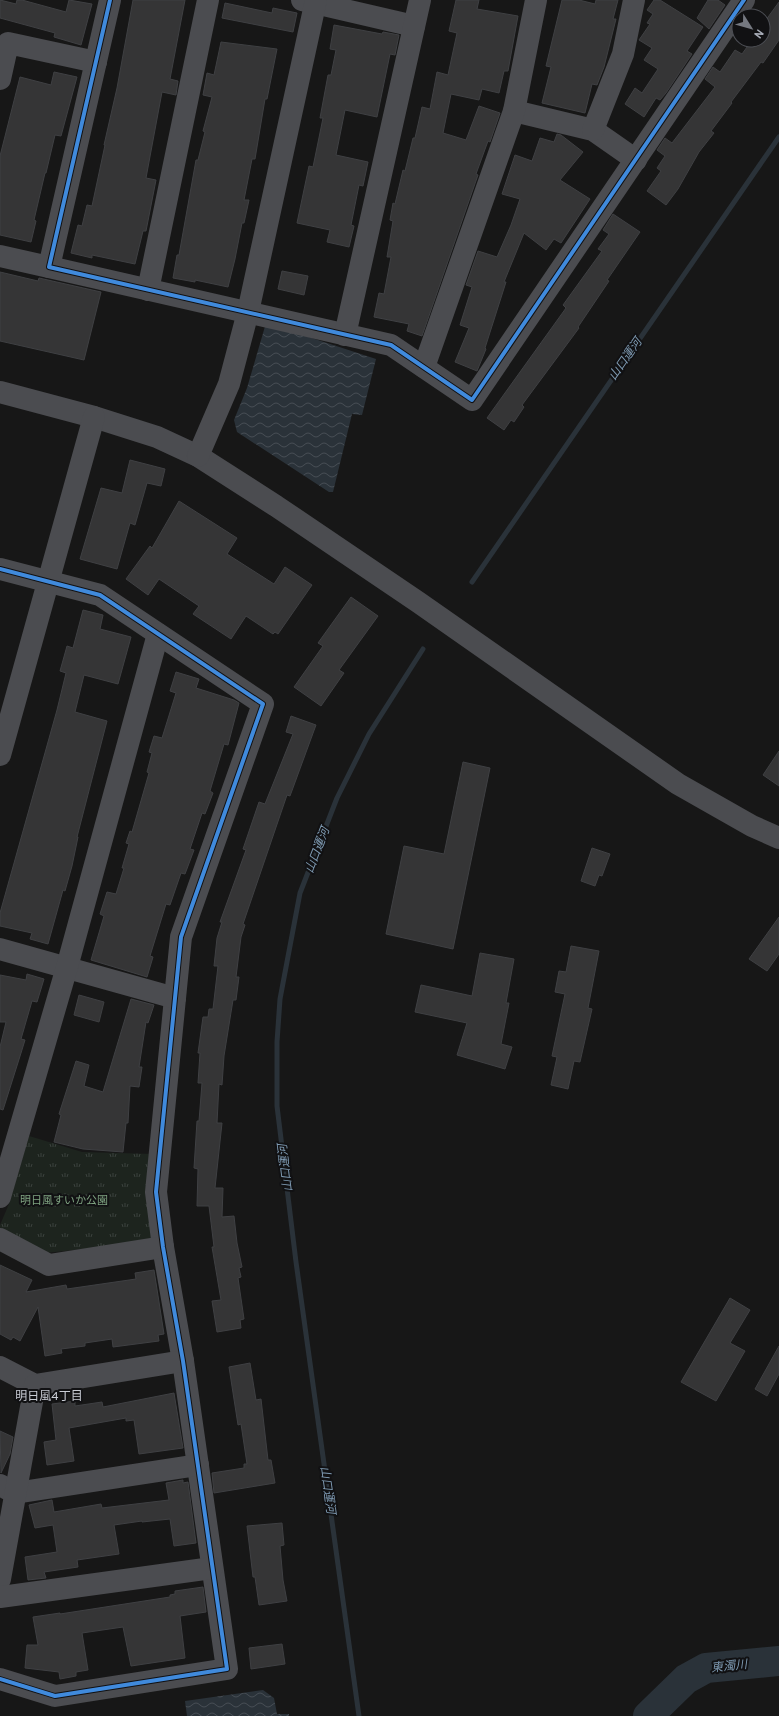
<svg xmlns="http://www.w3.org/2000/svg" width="779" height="1716" font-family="Overpass,'Noto Sans JP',sans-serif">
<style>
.grass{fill:url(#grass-tufts)}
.water{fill:url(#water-waves)}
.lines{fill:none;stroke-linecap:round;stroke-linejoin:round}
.stream{stroke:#2a3239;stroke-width:5}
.river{stroke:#2a3239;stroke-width:30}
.building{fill:#353536;stroke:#3f4043}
.minor{stroke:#4b4c50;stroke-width:22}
.cycleway-casing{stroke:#111113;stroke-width:6}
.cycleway{stroke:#408adc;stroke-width:4}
.labels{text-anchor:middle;stroke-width:4;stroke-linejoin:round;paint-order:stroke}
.park-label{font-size:11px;fill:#7fa381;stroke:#111113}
.water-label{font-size:12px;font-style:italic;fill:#7f9bb3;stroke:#111113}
.neighbourhood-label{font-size:12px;fill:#c9ccd4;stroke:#111113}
</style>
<defs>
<pattern id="grass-tufts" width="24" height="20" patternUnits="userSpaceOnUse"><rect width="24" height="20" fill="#1d241e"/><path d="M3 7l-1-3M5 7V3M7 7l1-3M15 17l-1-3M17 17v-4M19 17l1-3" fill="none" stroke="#3b413d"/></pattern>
<pattern id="water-waves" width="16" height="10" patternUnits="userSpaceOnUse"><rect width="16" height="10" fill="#2a3239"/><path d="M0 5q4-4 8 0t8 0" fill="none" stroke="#464d54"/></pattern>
</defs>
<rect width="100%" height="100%" fill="#171717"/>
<!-- grass -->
<polygon class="grass" points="29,1136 82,1152 153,1154 158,1242 44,1253 0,1233 0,1225 9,1204"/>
<!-- water -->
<g class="water">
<polygon points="266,323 376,359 362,415 352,414 333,492 329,492 237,432 234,420 247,388"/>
<polygon points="263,1690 274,1698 277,1714 289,1714 289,1716 187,1716 185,1701"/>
</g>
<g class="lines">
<!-- stream -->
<g class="stream">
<polyline points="472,582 779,137"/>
<polyline points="359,1716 296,1262 277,1106 277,1042 280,999 300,893 337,798 369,734 423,649"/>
</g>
<!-- river -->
<polyline class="river" points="648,1716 686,1679 706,1668 779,1661"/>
</g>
<!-- building -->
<g class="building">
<polygon points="0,0 16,4 17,0 22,0 66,12 69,0 92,4 81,45 54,37 55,33 0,18"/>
<polygon points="133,0 185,0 170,79 178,81 176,95 162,92 146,178 156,180 146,231 143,231 135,264 92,255 92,258 71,253 78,225 82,226 87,205 92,206 105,145 104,145 117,88"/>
<polygon points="456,0 479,0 477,9 518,16 508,71 504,71 499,93 482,89 479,100 451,94 443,133 466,140 479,106 500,113 490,142 488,141 476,174 478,175 422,336 407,331 409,324 374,317 379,293 384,294 391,257 387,257 393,221 390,220 393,203 395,204 403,170 405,171 413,138 415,138 422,107 430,109 437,72 448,75 457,33 449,31"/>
<polygon points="562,0 579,0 595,4 596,0 618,0 613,19 616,19 604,67 597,85 592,84 585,113 542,103 551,67 546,66"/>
<polygon points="654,0 660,0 703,27 687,51 692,54 666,93 660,100 656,98 644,117 625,104 635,88 642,93 658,69 644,60 652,48 639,40 650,24 647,23 653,14 647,10"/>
<polygon points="708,0 718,0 725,5 709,29 697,18"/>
<polygon points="779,2 779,40 763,63 761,62 731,102 732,103 711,131 714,133 699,152 678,189 666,205 647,191 661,171 657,168 665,156 657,150 665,138 672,143 715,87 705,79 713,67 720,72 735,50 742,54 752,40 763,40 763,24"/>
<polygon points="225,3 272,13 273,8 297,13 293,32 222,18"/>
<polygon points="334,25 382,34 383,32 399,35 395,55 390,54 377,117 345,110 336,155 368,162 363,186 359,185 351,225 354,226 349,247 327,242 330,230 297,223 309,166 313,167 323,118 320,118 328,75 331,75 336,50 330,49"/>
<polygon points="221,42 277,49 267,99 265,99 255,159 252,159 244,200 249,200 244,223 242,223 235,259 228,287 195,280 195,282 173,278 177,255 179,255 196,160 198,160 205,132 203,131 212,97 203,95 207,73 214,75"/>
<polygon points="54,72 77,77 61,136 55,135 46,173 45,173 34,220 36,221 31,242 0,235 0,156 20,77 51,85"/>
<polygon points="557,134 561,135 583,152 560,180 590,199 561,243 554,239 546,250 524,233 504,282 506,282 485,348 486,349 477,371 455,362 469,328 460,325 472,287 466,285 478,251 497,257 511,225 520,199 502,194 515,155 532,161 540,138 554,142"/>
<polygon points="613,214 640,232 607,280 609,281 578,327 579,328 522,405 524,407 514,422 511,420 504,430 487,418 566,308 563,305 602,251 598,249 609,234 603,230"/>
<polygon points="282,271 308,276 304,295 278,289"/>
<polygon points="0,272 38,281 39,278 101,292 84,360 0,341"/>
<polygon points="130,460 165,469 161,486 147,483 135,525 130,523 117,569 80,559 101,488 122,493"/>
<polygon points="179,501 237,538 227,554 274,584 285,567 312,585 278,634 275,632 273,634 246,616 231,639 193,614 199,606 159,579 148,595 126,579 150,546 152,548"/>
<polygon points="351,597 378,616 339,670 344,673 321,706 294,687 323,646 318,643"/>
<polygon points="83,610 103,615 100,629 131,637 118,684 84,675 75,712 107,721 77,837 78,837 72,866 65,891 63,890 48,944 30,939 32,933 0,926 0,913 57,710 66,673 60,671 67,646 73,648"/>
<polygon points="176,672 199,679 196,688 234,700 239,703 228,745 224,744 210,791 213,793 205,814 202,813 190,849 194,850 185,874 181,873 170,905 166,904 150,956 153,957 147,977 91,960 104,916 100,914 107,892 116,894 124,868 122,868 129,844 126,843 130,831 132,832 149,773 147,772 152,753 149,752 154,736 162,738 176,693 170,691"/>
<polygon points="291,716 316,725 290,796 287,795 243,924 245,925 241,937 236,977 239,977 236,1000 233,1000 224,1056 222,1085 219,1084 217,1123 222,1123 215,1188 223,1188 222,1217 234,1216 237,1243 242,1267 239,1268 241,1277 238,1278 244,1319 240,1320 241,1328 217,1332 212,1301 221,1300 212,1247 214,1247 209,1206 197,1206 198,1169 194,1168 197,1121 199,1121 202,1083 198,1083 200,1053 198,1053 203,1017 208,1017 209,1009 213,1009 218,966 214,966 217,938 222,922 220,922 246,850 243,849 259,802 265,804 293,734 286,732"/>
<polygon points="779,751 779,786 763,775"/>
<polygon points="463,762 490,768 453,949 386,934 404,846 444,854"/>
<polygon points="592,848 610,854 602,876 599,875 595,886 581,881"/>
<polygon points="779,917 779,954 767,971 749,959"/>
<polygon points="571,946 599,951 588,1008 592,1009 580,1062 574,1061 568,1089 551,1085 557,1057 552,1056 565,994 555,992 559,971 566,972"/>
<polygon points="480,953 514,959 506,1003 509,1003 501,1044 512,1047 505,1069 457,1055 467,1023 415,1012 421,985 472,996"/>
<polygon points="27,974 44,979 37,1002 32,1001 21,1039 25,1040 21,1053 3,1110 0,1109 0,1047 6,1022 0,1022 0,975 26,980"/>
<polygon points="79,995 104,1002 99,1022 74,1015"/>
<polygon points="131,999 154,1005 148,1023 146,1022 139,1067 142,1067 139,1087 130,1086 128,1123 126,1123 123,1152 83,1149 54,1142 61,1115 59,1114 76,1061 89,1065 84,1086 103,1092"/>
<polygon points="0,1265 32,1280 26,1292 66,1285 67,1289 136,1279 135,1273 154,1270 164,1334 158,1335 159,1341 113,1347 112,1339 85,1343 85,1346 61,1349 62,1353 45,1356 38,1307 20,1341 13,1337 11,1340 0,1334"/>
<polygon points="730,1298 750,1310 730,1343 745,1351 716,1401 681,1382"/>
<polygon points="779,1346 779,1374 767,1396 755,1389"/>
<polygon points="250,1363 256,1400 261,1399 268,1460 271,1460 275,1483 214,1493 212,1473 244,1468 244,1464 247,1464 241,1424 238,1425 229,1367"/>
<polygon points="174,1393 183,1448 139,1454 134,1420 126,1421 126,1418 69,1428 74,1461 47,1465 44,1442 56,1440 52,1404 75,1401 75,1406 102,1402 103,1407"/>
<polygon points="0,1431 13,1437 10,1454 1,1473"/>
<polygon points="183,1480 183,1483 188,1482 196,1543 174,1546 170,1519 142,1522 142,1521 114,1525 119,1554 77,1560 78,1567 44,1572 46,1578 28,1580 25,1557 57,1552 53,1525 35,1528 29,1505 52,1500 54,1512 101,1504 102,1508 169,1500 166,1483"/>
<polygon points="282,1523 284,1545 280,1546 283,1580 287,1601 259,1605 255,1577 253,1577 247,1526"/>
<polygon points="203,1587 206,1612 180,1616 185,1658 131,1666 123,1627 82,1633 88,1670 76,1672 76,1676 60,1679 59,1672 25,1668 27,1645 38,1645 33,1617 60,1613 60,1614 170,1597 170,1595 175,1594 175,1591"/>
<polygon points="282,1644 285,1664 251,1669 249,1648"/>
</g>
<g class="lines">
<!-- minor -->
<g class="minor">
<polyline points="110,0 49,267 391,345 472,400 744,0"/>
<polyline points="302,0 414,26"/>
<polyline points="0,79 8,43 96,62"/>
<polyline points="514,111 593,130 636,160"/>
<polyline points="593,130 623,54 634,0"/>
<polyline points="0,256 49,267"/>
<polyline points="148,290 208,0"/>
<polyline points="345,335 420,0"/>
<polyline points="424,367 514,111 536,0"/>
<polyline points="0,392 94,417 157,437 198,456 276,506 418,602 678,784 752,826 779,838"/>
<polyline points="198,456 229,384 248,312 316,0"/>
<polyline points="0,569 100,595 263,704 181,937 156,1192 163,1247 183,1361 227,1669 55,1696 0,1679"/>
<polyline points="0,755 94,417"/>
<polyline points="0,949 175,998"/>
<polyline points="0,1197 67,967 158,634"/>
<polyline points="0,1239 49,1265 163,1247"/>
<polyline points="0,1367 35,1385 183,1361"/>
<polyline points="0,1485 15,1493 198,1465"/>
<polyline points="0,1579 35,1385"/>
<polyline points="0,1597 212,1568"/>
</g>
<!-- cycleway casing -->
<g class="cycleway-casing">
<g id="cycleway">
<polyline points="110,0 49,267 391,345 472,400 744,0"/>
<polyline points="0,569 100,595 263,704 181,937 156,1192 163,1247 183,1361 227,1669 55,1696 0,1679"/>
</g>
</g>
<!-- cycleway -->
<use href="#cycleway" class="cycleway"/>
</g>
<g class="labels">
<!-- park labels -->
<g class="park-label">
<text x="64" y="1204">明日風すいか公園</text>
</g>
<!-- water labels -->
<g class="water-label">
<text transform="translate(625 359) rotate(-55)" y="4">山口運河</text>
<text transform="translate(317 850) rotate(-69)" y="4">山口運河</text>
<text transform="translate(285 1168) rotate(-97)" y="4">山口運河</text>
<text transform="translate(328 1490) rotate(82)" y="4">山口運河</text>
<text transform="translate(729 1666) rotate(-6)" y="4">東濁川</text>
</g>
<!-- neighbourhood labels -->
<g class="neighbourhood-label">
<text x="49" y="1400">明日風4丁目</text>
</g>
</g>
<!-- north arrow -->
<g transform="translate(751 28) rotate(127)"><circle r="19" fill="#111113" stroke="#4d4f55"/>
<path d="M0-3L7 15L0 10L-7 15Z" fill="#757880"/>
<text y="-6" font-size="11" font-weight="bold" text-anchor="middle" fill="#a8adb8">N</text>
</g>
</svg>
